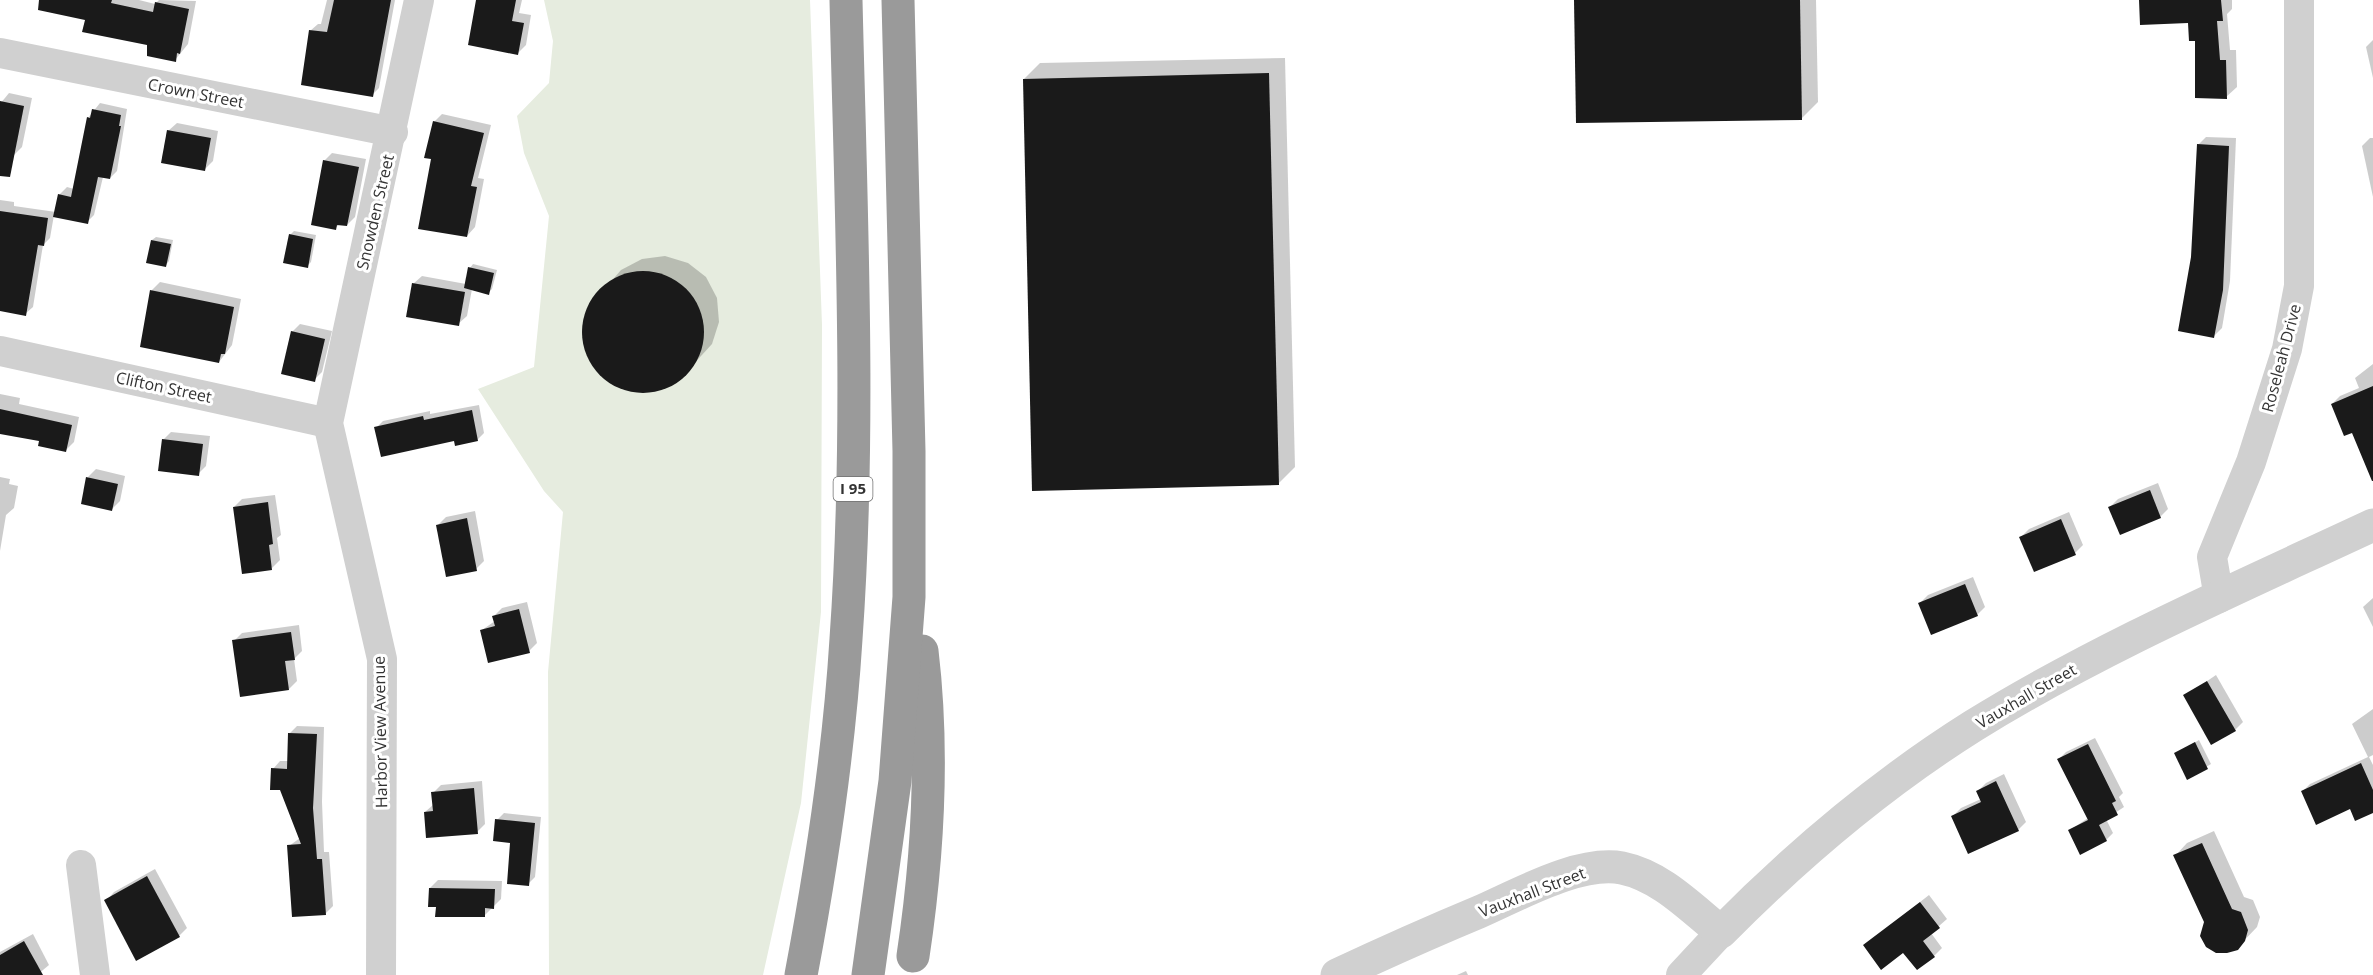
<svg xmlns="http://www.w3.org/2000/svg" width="2373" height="975" font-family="'Open Sans',sans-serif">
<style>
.green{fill:#e6ecdf}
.shadow{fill:#0003}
.building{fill:#1a1a1a}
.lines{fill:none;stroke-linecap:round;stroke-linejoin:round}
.minor{stroke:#d0d0d0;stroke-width:30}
.tertiary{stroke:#d0d0d0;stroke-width:33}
.motorway{stroke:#9a9a9a;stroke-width:33}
.labels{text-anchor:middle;stroke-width:6;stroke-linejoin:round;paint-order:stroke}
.shield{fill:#fff;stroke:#707070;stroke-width:1.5}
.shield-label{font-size:15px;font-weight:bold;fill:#333}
.street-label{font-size:16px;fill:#333;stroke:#fff}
</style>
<rect width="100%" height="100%" fill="#fff"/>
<!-- green -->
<polygon class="green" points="544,0 810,0 822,325 821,612 801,803 763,975 549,975 548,672 563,512 544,491 478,389 534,367 549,216 524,153 517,116 549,83 553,41"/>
<!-- shadow -->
<g class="shadow">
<polygon points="80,0 139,0 155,4 159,0 196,1 188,44 175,60 148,44 87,18"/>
<polygon points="327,0 395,0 379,88 372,95 310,31 318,24 321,24"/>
<polygon points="478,0 522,0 519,13 531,15 526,45 518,53"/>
<polygon points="1575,0 1816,0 1818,102 1802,118"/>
<polygon points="2140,0 2232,0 2232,9 2227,14 2230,50 2236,50 2237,87 2226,97 2189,21"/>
<polygon points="2373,40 2373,78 2366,47"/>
<polygon points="1285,58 1295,467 1279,483 1024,79 1040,63"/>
<polygon points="9,93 32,98 22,147 14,155 0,152 0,104"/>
<polygon points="100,103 127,109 117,171 110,178 103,177 94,215 87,222 54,215 50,238 43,245 33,307 25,314 0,310 0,200 14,202 14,206 56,212 60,194 67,187 74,189 88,118"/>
<polygon points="442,114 491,125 478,178 484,179 475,227 467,236 433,158 434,122"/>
<polygon points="177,123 218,131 213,161 205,169 168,131"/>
<polygon points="2206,137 2236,138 2230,281 2222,328 2214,336 2198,145"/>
<polygon points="2370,138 2373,138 2373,197 2362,146"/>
<polygon points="332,153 366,159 355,217 347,225 340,224 335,228 324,161"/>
<polygon points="294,231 316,235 311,262 307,266 290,235"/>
<polygon points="156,237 173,240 169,261 166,265 152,240"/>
<polygon points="665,256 688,263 706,277 717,298 719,322 712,344 680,379 659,390 635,391 613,384 596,368 587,352 584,329 590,306 621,270 642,259"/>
<polygon points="473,264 497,270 492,289 488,293 472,289 467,316 458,324 413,284 422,276 466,284 470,268"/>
<polygon points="160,282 241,299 232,345 219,362 142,346 152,290"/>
<polygon points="300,324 332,331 322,372 314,380 292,332"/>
<polygon points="2373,364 2373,438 2353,431 2332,404 2340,396 2359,388 2355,378"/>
<polygon points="0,394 20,398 19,404 79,417 74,442 66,450 40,440 0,432"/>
<polygon points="479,405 484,433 477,440 376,428 383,421 430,411 430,414"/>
<polygon points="171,432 210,436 206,466 198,474 163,440"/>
<polygon points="96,469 125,476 120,501 112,509 88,477"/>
<polygon points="0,477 10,479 9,484 18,486 14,508 6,515 0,551"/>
<polygon points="2158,483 2168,509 2160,517 2110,507 2118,499"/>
<polygon points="275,495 281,535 277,538 280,560 272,568 234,507 242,499"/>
<polygon points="475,511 484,561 476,569 438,525 446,517"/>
<polygon points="2069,512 2083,545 2075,553 2034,570 2021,537 2029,529"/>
<polygon points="1973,577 1985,607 1977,615 1920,603 1928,595"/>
<polygon points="2373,598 2373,627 2363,607"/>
<polygon points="527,602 537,643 529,651 482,630 495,621 494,616 502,608"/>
<polygon points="299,625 302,651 294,659 297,681 289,689 234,641 242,633"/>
<polygon points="2216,675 2243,722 2235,730 2185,696"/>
<polygon points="2373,709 2373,755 2369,757 2373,765 2373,811 2302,792 2310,784 2368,757 2352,724"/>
<polygon points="297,726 324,727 322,802 324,852 329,852 333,906 325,914 289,846 300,838 273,769 280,761 289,761 290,733"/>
<polygon points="2095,738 2123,793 2119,797 2124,807 2106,819 2113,833 2106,840 2070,830 2088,818 2059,759 2066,752"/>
<polygon points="2199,740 2211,764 2188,778 2175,754"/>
<polygon points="2004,774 2026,822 2018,830 1953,816 1961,808 1981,799 1978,791 1986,783"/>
<polygon points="482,781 485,824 477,832 425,812 434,804 433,793 441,785"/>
<polygon points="504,813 541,817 535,877 528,884 512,841 497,820"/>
<polygon points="2214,831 2244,897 2253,900 2260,917 2257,927 2237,948 2175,856 2187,843"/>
<polygon points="155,869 187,928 179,936 106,901 114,892"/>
<polygon points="438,880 502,881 501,899 484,916 437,906 430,888"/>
<polygon points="1929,895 1947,919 1931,933 1942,948 1934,956 1917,968 1904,951 1865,945"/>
<polygon points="33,934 49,965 37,975 0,975 0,952"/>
<polygon points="1466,971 1468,975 1457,975"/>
</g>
<!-- building -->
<g class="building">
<polygon points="39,0 112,0 111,3 153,12 155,2 189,9 180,54 177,53 176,62 147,56 147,45 82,32 85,20 38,10"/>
<polygon points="334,0 391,0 373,97 301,85 309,30 327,32"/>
<polygon points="476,0 516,0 512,21 524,23 518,55 468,45"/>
<polygon points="1574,0 1800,0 1802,120 1576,123"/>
<polygon points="2139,0 2221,0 2223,21 2217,21 2220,60 2226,60 2227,99 2195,98 2195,41 2189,41 2188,23 2140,25"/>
<polygon points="1269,73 1279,485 1032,491 1023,79"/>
<polygon points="0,101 24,106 10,177 0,176"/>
<polygon points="92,109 121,115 119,126 121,126 110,179 98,177 88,224 53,217 58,194 71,197 87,117 90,118"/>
<polygon points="433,121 484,133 471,186 477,187 467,237 418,229 431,159 424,158"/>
<polygon points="167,130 211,138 205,171 161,163"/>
<polygon points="2197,144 2229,146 2223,290 2214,338 2178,331 2191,257"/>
<polygon points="323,160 359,167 347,226 337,225 336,230 311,225"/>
<polygon points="0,211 48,218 44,246 38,245 26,316 0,311"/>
<polygon points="289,234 313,239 308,268 283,263"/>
<polygon points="151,240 171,244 166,267 146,263"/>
<polygon points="468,267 494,273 489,295 464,288"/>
<circle cx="643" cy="332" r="61"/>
<polygon points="412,283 465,292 459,326 406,317"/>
<polygon points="150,290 234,307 225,354 221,354 219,363 140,347"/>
<polygon points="291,331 325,339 315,382 281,374"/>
<polygon points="2373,386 2373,481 2372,481 2352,433 2344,436 2331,404"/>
<polygon points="0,409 72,425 66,452 38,446 39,441 0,434"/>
<polygon points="472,410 478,441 455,446 454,441 381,457 374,427 423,416 424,420"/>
<polygon points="162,439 203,444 199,476 158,471"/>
<polygon points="86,477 118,484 112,511 81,504"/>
<polygon points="2150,490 2161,518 2120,535 2108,507"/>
<polygon points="268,502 273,544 269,545 272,570 242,574 233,507"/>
<polygon points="467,518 477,571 446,577 436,525"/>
<polygon points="2061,519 2076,555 2034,572 2019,537"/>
<polygon points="1965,584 1978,616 1931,635 1918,603"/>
<polygon points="519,609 530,653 488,663 480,630 495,626 492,616"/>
<polygon points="291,632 295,660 285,661 289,690 240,697 232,640"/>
<polygon points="2207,681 2236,731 2211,745 2183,695"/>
<polygon points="288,733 317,734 313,808 317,859 322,859 326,915 292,917 287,845 301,844 280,790 270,790 271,768 287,769"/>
<polygon points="2195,742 2208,769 2187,780 2174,753"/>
<polygon points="2088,744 2116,801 2112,803 2118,815 2099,825 2107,841 2080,855 2068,830 2088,820 2057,759"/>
<polygon points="2361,763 2373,790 2373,813 2355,821 2350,809 2316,825 2301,791"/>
<polygon points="1996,781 2019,831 1968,854 1951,816 1981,802 1976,791"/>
<polygon points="474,788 478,834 426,838 424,812 433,811 431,792"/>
<polygon points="495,819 535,823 529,886 507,884 510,843 493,841"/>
<polygon points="2202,843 2232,909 2241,912 2248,930 2245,941 2238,950 2227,953 2216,953 2206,947 2200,936 2204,922 2173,855"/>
<polygon points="147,876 180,937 136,961 104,900"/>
<polygon points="429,888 495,889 494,909 485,908 485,917 435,917 436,907 428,907"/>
<polygon points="1920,902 1940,928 1923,941 1935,957 1917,970 1903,953 1881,970 1863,945"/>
<polygon points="24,941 43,975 0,975 0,955"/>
</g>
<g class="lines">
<!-- minor -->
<g class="minor">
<polyline points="0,53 393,132"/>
<polyline points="0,351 328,423"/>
<polyline points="2219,598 2212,557 2251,462 2287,349 2299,286 2299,0"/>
<polyline points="81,865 95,975"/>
<polyline points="381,975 382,659 328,423 419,0"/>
<polyline points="1681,975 1721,932"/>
</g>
<!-- tertiary -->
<path class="tertiary" d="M 1337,975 C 1384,953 1431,932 1479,912 C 1518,895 1579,860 1622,868 C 1661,876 1691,908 1721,932 C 1797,855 1881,784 1973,726 C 2099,648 2238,588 2373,525"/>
<!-- motorway -->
<g class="motorway">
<path d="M 913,956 C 928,856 934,752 922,651"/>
<path d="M 801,975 C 822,864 839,752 846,639 C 861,427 851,213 846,0"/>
<polyline points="868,975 895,781 909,597 909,451 898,0"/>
</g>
</g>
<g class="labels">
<!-- shield labels -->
<rect class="shield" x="833.5" y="477" width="39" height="24" rx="4.5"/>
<g class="shield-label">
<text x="853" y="494">I 95</text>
</g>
<!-- street labels -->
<g class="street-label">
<text transform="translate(196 93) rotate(11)" y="6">Crown Street</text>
<text transform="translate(375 212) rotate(-77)" y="6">Snowden Street</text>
<text transform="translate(2281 358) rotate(-75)" y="6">Roseleah Drive</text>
<text transform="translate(164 387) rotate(12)" y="6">Clifton Street</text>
<text transform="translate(2026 696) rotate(-30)" y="6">Vauxhall Street</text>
<text transform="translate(380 732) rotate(-91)" y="6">Harbor View Avenue</text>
<text transform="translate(1532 892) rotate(-21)" y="6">Vauxhall Street</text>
</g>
</g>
</svg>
